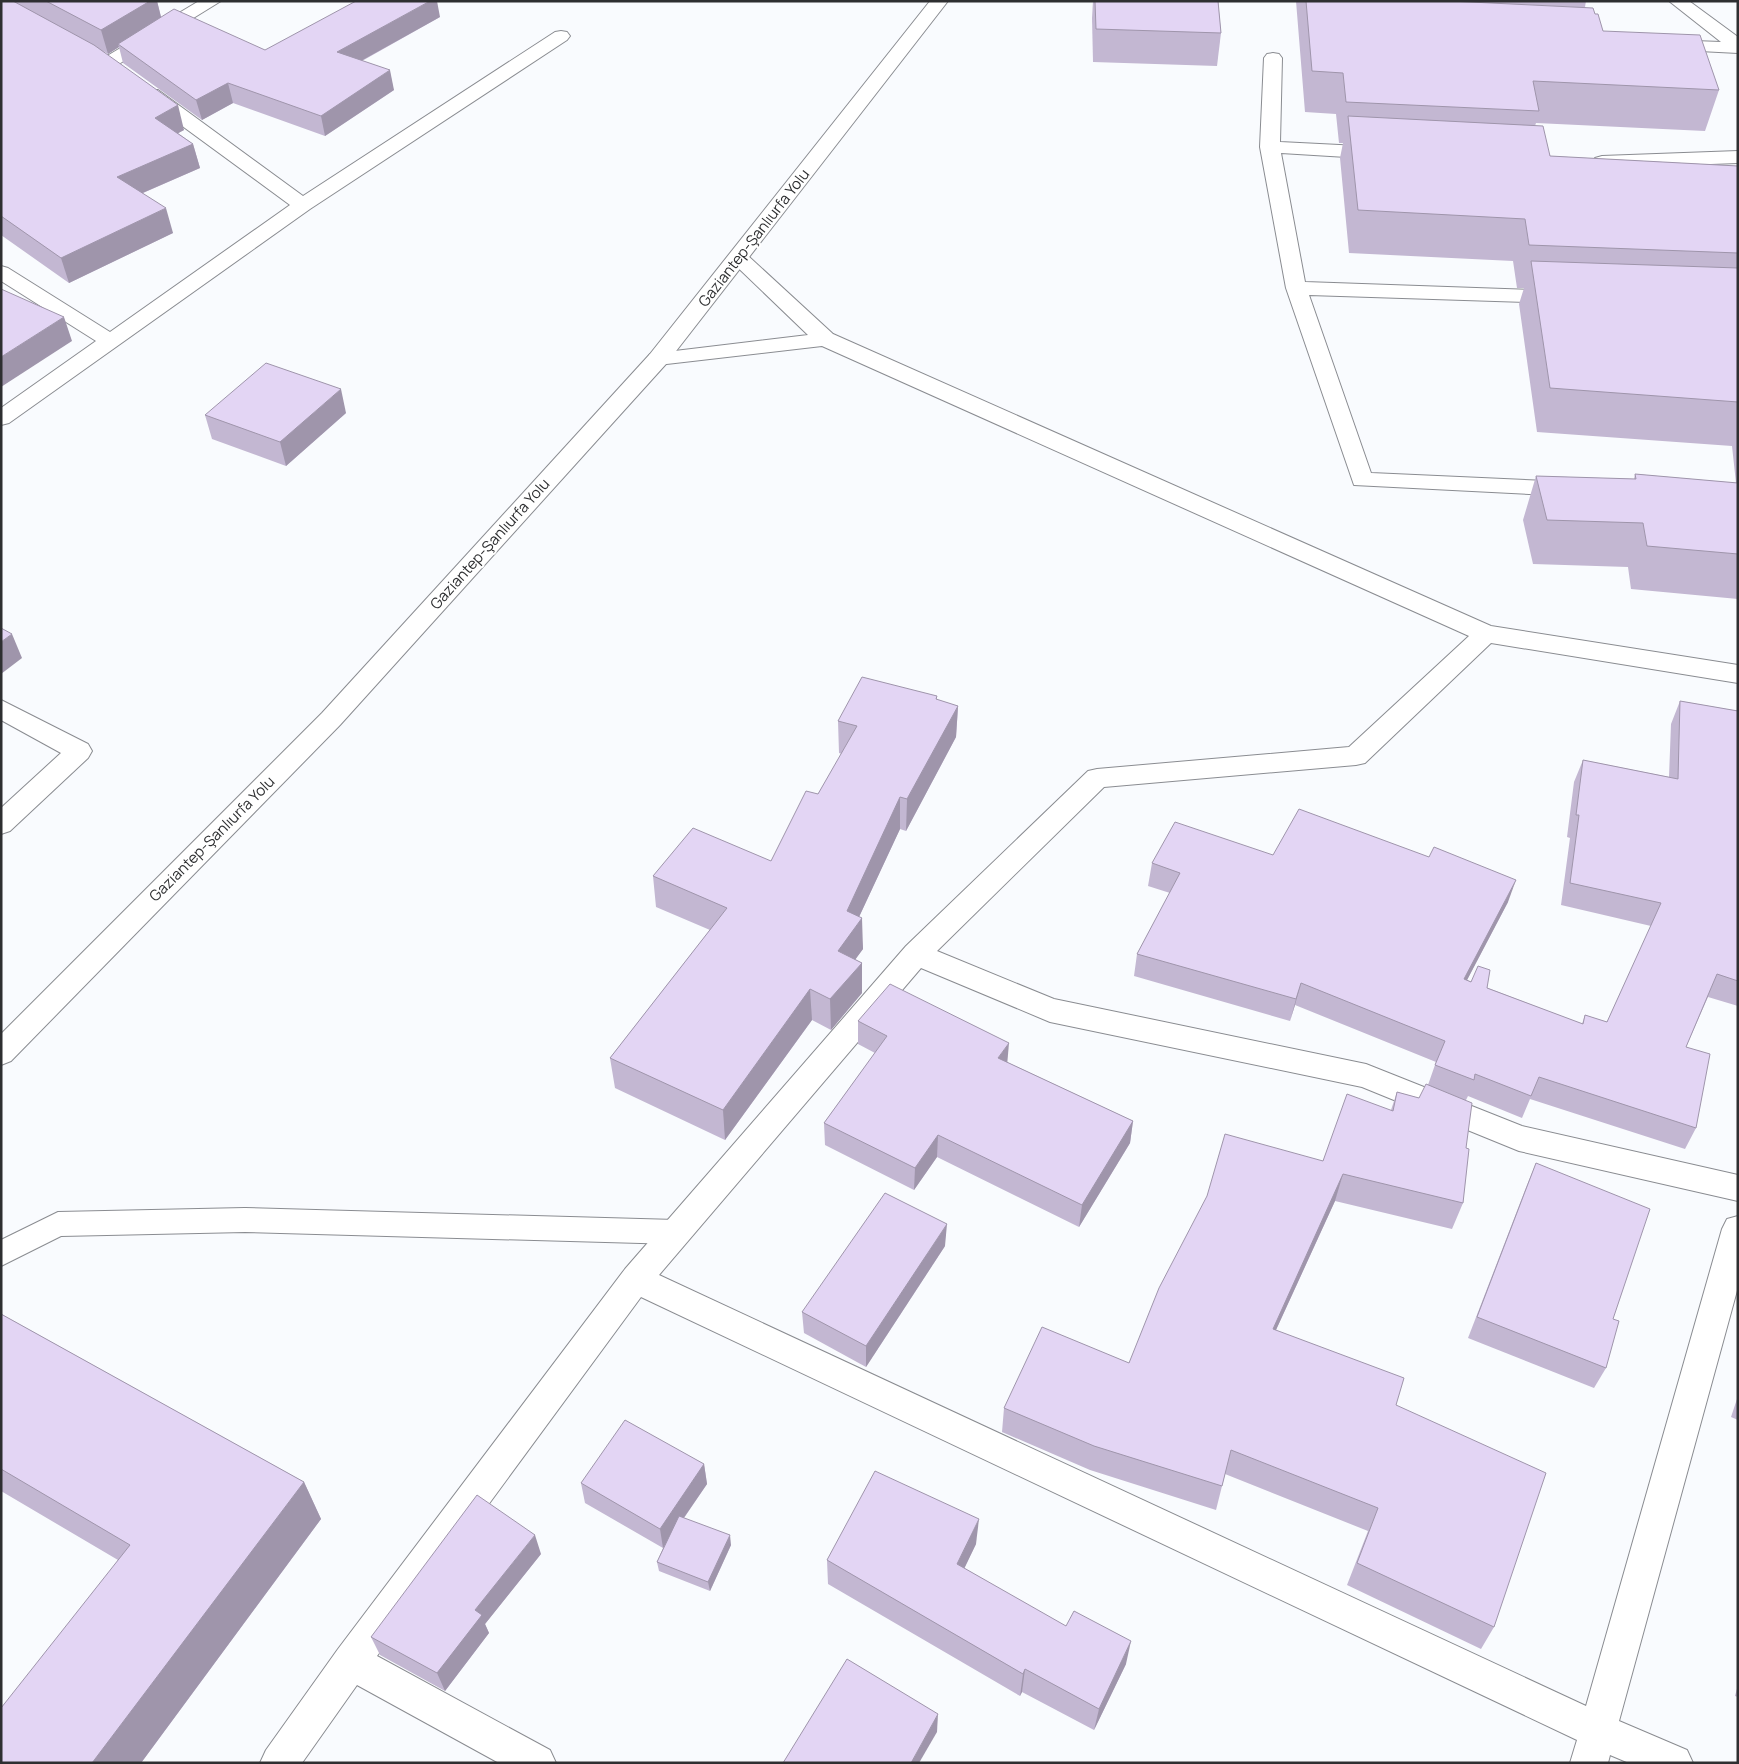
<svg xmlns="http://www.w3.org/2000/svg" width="1739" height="1764" font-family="Manrope,sans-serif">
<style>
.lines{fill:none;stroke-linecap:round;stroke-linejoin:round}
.service-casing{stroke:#8a8c91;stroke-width:2}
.minor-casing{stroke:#8a8c91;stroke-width:2}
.primary-casing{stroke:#8a8c91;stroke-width:2}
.service{fill:#fff;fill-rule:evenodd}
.minor{fill:#fff;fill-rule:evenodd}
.primary{fill:#fff;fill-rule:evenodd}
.wall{fill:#c3b7d2}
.shaded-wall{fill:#9f95ab}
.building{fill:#e3d5f4;stroke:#9f95ab}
.labels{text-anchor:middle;stroke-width:4;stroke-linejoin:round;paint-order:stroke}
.street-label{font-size:15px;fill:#2e2f31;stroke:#fff}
</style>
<rect width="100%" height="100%" fill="#f9fbfe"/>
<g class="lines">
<!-- service casing -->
<g class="service-casing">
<polygon id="service" points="245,1208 676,1220 686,1224 690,1232 686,1240 676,1244 245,1232 61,1236 1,1266 1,1240 58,1212"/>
</g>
<!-- minor casing -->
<g class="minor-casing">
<g id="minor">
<polygon points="199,1 221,1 114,67 102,67 99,63 102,59"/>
<polygon points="1669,1 1689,1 1738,37 1738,53 1661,49 1658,45 1661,41 1667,40 1721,42"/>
<polygon points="561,31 567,32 570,36 567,40 310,209 9,423 1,425 1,408 96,341 1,281 1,266 8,268 110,332 290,205 144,98 142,94 144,90 158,90 303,196 555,32"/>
<polygon points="1273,53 1279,54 1282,58 1280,142 1379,147 1386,149 1389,153 1386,157 1379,159 1281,153 1305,282 1559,291 1566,293 1569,297 1566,301 1559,303 1309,295 1371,473 1570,482 1578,484 1582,489 1578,494 1570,496 1354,485 1286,288 1260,147 1264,58 1267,54"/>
<polygon points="1738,151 1738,163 1602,168 1595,166 1592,162 1595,158 1602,156"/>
<polygon points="739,252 746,254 833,334 1491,626 1738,665 1738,683 1491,643 1365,763 1356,765 1104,787 937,951 1054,999 1366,1064 1522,1126 1738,1175 1738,1201 1519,1151 1362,1087 1050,1022 921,968 659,1275 1586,1706 1722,1229 1727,1219 1738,1216 1738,1287 1619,1721 1687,1750 1693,1763 1629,1763 1610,1755 1608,1763 1570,1763 1577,1740 641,1297 377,1656 550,1750 556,1763 499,1763 357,1685 302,1763 260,1763 266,1750 338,1649 625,1269 906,946 1088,771 1097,769 1349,747 1469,636 822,346 658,365 650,364 647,359 650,354 658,353 808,335 732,262 729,258 732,254"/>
<polygon points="1,700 88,744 92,751 88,758 10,831 1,834 1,808 61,753 1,720"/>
</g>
</g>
<!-- primary casing -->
<g class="primary-casing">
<polygon id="primary" points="930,1 948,1 666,364 340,725 11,1061 1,1065 1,1034 322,713 650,354"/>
</g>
<!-- service -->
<use href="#service" class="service"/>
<!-- minor -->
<use href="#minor" class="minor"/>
<!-- primary -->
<use href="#primary" class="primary"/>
</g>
<!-- wall -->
<g class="wall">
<polygon points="1,1 157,1 161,17 265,50 440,17 362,61 394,90 325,136 233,103 202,120 123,63 119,47 108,54 103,51 184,130 178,133 193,144 200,168 143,193 173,233 69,283 1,235"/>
<polygon points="1093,1 1218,1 1221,33 1217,66 1093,62 1092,18"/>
<polygon points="1296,1 1586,1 1585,7 1595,14 1603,31 1719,90 1705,131 1536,123 1535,126 1550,156 1738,166 1738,599 1631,589 1628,567 1533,564 1523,520 1536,476 1634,479 1635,474 1736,483 1732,446 1537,432 1519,304 1524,288 1517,288 1513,261 1349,253 1340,158 1343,143 1339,143 1336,114 1305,112"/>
<polygon points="346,413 286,466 212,439 205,415"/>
<polygon points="937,696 937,700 958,706 956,737 906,831 900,829 859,917 863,949 855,959 862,963 862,993 831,1030 812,1020 725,1140 615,1088 610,1058 710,930 656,907 653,876 771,861 818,794 842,754 839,753 838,721"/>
<polygon points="1680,701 1738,711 1738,1006 1708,997 1686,1047 1696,1128 1685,1149 1530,1099 1522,1118 1468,1096 1466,1100 1466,1148 1463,1203 1452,1229 1335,1201 1276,1330 1396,1405 1494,1627 1481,1649 1347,1585 1368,1531 1225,1474 1216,1510 1090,1470 1002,1432 1004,1408 1129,1363 1323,1161 1391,1110 1397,1092 1419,1098 1428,1085 1436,1062 1295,1005 1290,1021 1134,976 1137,954 1170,893 1148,886 1152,863 1273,855 1508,902 1467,980 1582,1024 1585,1015 1607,1022 1651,926 1561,905 1570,838 1567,837 1574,782 1583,760 1669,777 1671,724"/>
<polygon points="858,1021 1007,1062 1133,1121 1130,1143 1079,1227 937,1157 914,1190 825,1145 824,1123 875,1053 858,1044"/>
<polygon points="1536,1163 1606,1368 1594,1388 1468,1338 1527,1185"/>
<polygon points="945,1246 866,1367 804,1333 802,1312"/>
<polygon points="1,1314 304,1482 321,1519 141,1763 1,1763 118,1560 1,1491"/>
<polygon points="1738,1396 1738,1420 1731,1417"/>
<polygon points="704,1464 707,1484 684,1518 731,1545 710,1591 659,1571 657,1562 663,1548 585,1503 581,1483"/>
<polygon points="976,1544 964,1568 1126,1664 1094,1730 1022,1692 1020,1696 828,1584 827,1560"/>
<polygon points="541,1554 485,1624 489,1633 445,1691 380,1655 371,1637"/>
<polygon points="1738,1685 1738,1697 1735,1696"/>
</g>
<!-- shaded-wall -->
<g class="shaded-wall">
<polygon points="150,1 157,1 162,21 118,44 119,47 108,54 101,30"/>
<polygon points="430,1 437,1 440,17 341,72 337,52"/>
<polygon points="390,70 394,90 325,136 321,116"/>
<polygon points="228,83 233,103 202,120 196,100"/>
<polygon points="178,105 184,130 162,142 155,118"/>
<polygon points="193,144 200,168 124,201 117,177"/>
<polygon points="166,208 173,233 69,283 61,258"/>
<polygon points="64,317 72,341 1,387 1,357"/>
<polygon points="341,389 346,413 286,466 280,442"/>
<polygon points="12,634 22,658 1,674 1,642"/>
<polygon points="958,706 956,737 906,831 907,799"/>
<polygon points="900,797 900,829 852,932 862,918 863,949 839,982 838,951 847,911"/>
<polygon points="1516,880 1508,902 1456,1001 1464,979"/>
<polygon points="862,963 862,993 831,1030 830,999"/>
<polygon points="1301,983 1295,1005 1290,1021 1296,999"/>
<polygon points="810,989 812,1020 725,1140 723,1110"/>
<polygon points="1009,1043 1007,1066 998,1058"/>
<polygon points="1133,1121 1130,1143 1079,1227 1082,1205"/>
<polygon points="938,1135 937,1157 914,1190 915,1168"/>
<polygon points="1343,1174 1335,1201 1265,1354 1273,1329"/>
<polygon points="947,1224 945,1246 866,1367 866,1346"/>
<polygon points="704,1464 707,1484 663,1548 660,1529"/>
<polygon points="304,1482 321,1519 141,1763 92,1763"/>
<polygon points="979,1519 976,1544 955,1588 957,1564"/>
<polygon points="535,1535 541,1554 485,1624 489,1633 445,1691 437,1673 475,1610"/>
<polygon points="730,1535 731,1545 710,1591 708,1582"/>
<polygon points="1131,1641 1126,1664 1094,1730 1099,1709"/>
<polygon points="1025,1669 1022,1692 1020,1696 1023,1674"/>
<polygon points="938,1714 937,1732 919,1763 911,1763"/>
</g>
<!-- building -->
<g class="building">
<polygon points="1,1 13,1 94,45 178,105 155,118 193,144 117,177 166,208 61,258 1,216"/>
<polygon points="46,1 150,1 101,30"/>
<polygon points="356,1 430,1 337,52 390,70 321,116 228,83 196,100 118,44 174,9 265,50"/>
<polygon points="1095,1 1218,1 1221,33 1096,29"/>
<polygon points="1306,1 1450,1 1593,8 1595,14 1598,14 1603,31 1700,35 1719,90 1533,81 1539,111 1346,102 1343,73 1312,71"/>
<polygon points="1348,116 1543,126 1550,156 1738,166 1738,253 1529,245 1525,219 1358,210"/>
<polygon points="1531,261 1738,268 1738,402 1550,388"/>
<polygon points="1,289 64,317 1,357"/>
<polygon points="266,363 341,389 280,442 205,415"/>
<polygon points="1635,474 1738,483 1738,554 1647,546 1643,523 1547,520 1536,476 1636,479"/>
<polygon points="1,628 12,634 1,642"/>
<polygon points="862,677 937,696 936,699 958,706 907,799 900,797 847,911 862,918 838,951 862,963 830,999 810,989 723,1110 610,1058 727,908 653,876 693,828 771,861 806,791 818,794 857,726 838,721"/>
<polygon points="1680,701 1738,711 1738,981 1717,974 1686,1047 1710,1054 1696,1128 1539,1077 1531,1096 1475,1074 1474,1080 1435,1065 1445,1041 1301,983 1296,999 1137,954 1180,873 1152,863 1175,822 1273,855 1299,809 1429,857 1434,847 1516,880 1464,979 1471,982 1478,966 1490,970 1487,988 1583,1024 1585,1015 1607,1022 1661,903 1570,883 1579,815 1576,815 1583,760 1678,779"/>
<polygon points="890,984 1009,1043 998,1058 1133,1121 1082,1205 938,1135 915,1168 824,1123 887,1036 858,1021"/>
<polygon points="1426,1084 1472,1103 1466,1148 1469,1149 1463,1203 1343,1174 1273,1329 1404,1378 1396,1405 1546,1473 1494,1627 1357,1563 1378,1508 1231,1450 1222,1486 1094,1446 1004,1408 1042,1327 1129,1363 1159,1288 1207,1196 1225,1134 1323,1161 1347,1094 1393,1111 1397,1092 1419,1098"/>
<polygon points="1536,1163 1650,1209 1613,1319 1619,1321 1606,1368 1477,1317"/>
<polygon points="885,1193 947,1224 866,1346 802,1312"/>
<polygon points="1,1314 304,1482 92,1763 1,1763 1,1708 130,1545 1,1469"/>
<polygon points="625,1420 704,1464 660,1529 581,1483"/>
<polygon points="875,1471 979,1519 957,1564 1066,1626 1074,1611 1131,1641 1099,1709 1025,1669 1023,1674 827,1560"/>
<polygon points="477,1495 535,1535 475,1610 482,1615 437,1673 371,1637"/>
<polygon points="679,1516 730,1535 708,1582 657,1562"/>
<polygon points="847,1659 938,1714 911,1763 783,1763"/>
</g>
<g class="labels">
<!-- street labels -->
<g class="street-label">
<text transform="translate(754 238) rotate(-52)" y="5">Gaziantep-Şanlıurfa Yolu</text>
<text transform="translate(490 544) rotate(-48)" y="5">Gaziantep-Şanlıurfa Yolu</text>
<text transform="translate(212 839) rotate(-45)" y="5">Gaziantep-Şanlıurfa Yolu</text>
</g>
</g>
<!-- border -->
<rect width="1739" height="1764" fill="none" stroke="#2e2f31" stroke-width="5"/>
</svg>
